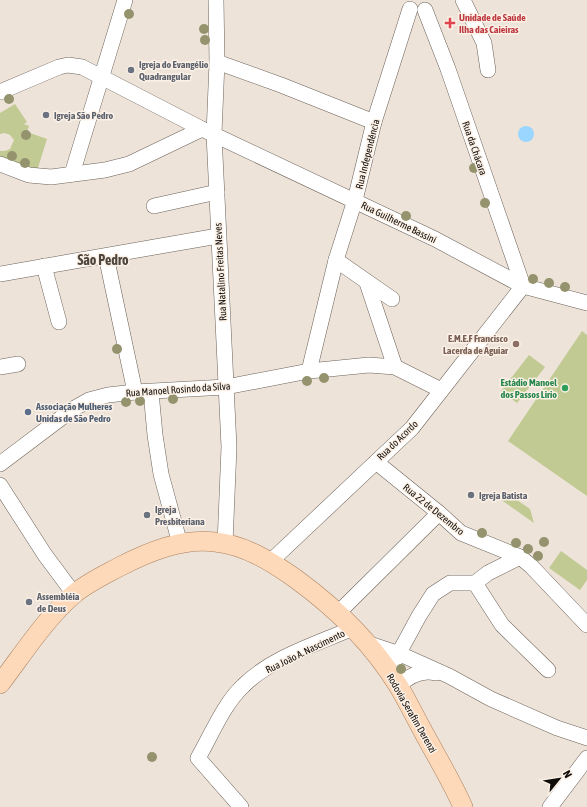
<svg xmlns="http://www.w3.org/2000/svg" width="587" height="807" font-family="'Asap Condensed',sans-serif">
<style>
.green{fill:#c1ca92}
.water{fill:#9ad6ff}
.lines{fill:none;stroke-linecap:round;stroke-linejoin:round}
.minor-casing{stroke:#6c6259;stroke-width:16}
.major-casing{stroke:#a9815e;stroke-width:20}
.minor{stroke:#fff;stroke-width:15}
.major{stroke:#fdd9ba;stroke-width:19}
.tree{fill:#94936e}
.health-dot{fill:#e0444e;stroke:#fcf1e6;stroke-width:1.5}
.worship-dot{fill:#6b7280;stroke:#fcf1e6;stroke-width:1.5}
.education-dot{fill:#8d6e63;stroke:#fcf1e6;stroke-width:1.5}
.leisure-dot{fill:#2e9e5b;stroke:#fcf1e6;stroke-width:1.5}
.service-dot{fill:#5c6f8a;stroke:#fcf1e6;stroke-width:1.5}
.labels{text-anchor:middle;stroke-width:3;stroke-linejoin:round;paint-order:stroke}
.health-label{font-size:10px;font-weight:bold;fill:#be3a42;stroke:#fcf1e6;text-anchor:start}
.worship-label{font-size:10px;font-weight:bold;fill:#5b616d;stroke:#fcf1e6;text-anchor:start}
.street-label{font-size:10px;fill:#100c09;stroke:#fcf1e6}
.education-label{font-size:10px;font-weight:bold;fill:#785e54;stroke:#fcf1e6;text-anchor:end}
.leisure-label{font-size:10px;font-weight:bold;fill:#27864d;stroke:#fcf1e6;text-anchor:end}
.service-label{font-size:10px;font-weight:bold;fill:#4e5e75;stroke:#fcf1e6;text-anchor:start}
.district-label{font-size:14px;font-weight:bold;fill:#4e463d;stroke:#fcf1e6}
</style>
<rect width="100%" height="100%" fill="#eee3d9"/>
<!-- green -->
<g class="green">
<polygon points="15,104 27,122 24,124 29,126 27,132 47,139 37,171 16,165 0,157 0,151 5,151 10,149 14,140 10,135 5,133 0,134 0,113"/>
<polygon points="582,331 587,335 587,496 508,441"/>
<polygon points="529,355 545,367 517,403 501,391"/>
<polygon points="504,491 530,509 534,523 500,499"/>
<polygon points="561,551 587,570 587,580 580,590 549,568"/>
</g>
<!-- water -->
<circle class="water" cx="526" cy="134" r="8"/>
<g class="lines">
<!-- minor casing -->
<g class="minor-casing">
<g id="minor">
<polyline points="216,0 217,62 214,134 229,447 225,544"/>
<polyline points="463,0 484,43 488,70"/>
<polyline points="217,62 281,85 374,122"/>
<polyline points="0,92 59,67 68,65 82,67 202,129 435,239 523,286 587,303"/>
<polyline points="0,164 29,175 51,177 105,170 129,164 202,129"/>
<polyline points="72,174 125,0"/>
<polyline points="154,206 217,192"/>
<polyline points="106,256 135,392"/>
<polyline points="336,260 392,299"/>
<polyline points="44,266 59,322"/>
<polyline points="0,274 218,236"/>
<polyline points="367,283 395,367"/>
<polyline points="0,367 18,364"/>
<polyline points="309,371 336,260 355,200 374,122 410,9"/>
<polyline points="151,392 155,435 161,474 180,544"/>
<polyline points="376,462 439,513 461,533 520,557 531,566 587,625"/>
<polyline points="0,464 73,409 89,400 108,395 135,392 226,387 309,371 369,365 395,367 441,390"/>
<polyline points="0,485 45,555 74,594"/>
<polyline points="271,561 412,428 523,286 448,69 425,10"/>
<polyline points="475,583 502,625 548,670"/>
<polyline points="338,613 439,513"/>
<polyline points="367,643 400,654 449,676 491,699 557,728 587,738"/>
<polyline points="394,662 419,616 433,594 450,583 475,583 488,573 520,557"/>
<path d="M 398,686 C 409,676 422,669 436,673"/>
<path d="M 241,807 L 198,758 C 212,734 223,705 243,686 C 272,657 317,644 353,628"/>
<polyline points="550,807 587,758"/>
</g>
</g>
<!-- major casing -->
<g class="major-casing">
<path id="major" d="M 0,684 C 23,654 45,619 74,594 C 87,583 104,575 119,567 C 148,552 181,538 215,542 C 245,545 272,562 296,579 C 337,609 373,644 399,687 C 408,702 416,719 425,735 C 438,759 452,782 463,807"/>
</g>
<!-- minor -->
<use href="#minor" class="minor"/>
<!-- major -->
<use href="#major" class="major"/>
</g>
<!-- trees -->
<g class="tree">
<circle cx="129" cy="14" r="5"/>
<circle cx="204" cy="29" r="5"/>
<circle cx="205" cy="40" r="5"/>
<circle cx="9" cy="99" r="5"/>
<circle cx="26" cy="135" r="5"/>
<circle cx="12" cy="156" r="5"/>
<circle cx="25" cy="163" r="5"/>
<circle cx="474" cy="168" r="5"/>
<circle cx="485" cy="203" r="5"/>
<circle cx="406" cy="216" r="5"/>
<circle cx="533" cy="279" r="5"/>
<circle cx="549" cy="283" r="5"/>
<circle cx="565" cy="287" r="5"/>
<circle cx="117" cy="349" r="5"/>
<circle cx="324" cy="378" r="5"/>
<circle cx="307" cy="381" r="5"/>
<circle cx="173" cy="399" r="5"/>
<circle cx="140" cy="401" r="5"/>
<circle cx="126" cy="402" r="5"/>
<circle cx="482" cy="533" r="5"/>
<circle cx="544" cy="542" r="5"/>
<circle cx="516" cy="543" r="5"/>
<circle cx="528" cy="549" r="5"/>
<circle cx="538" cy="556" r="5"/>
<circle cx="401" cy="669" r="5"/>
<circle cx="152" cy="757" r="5"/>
</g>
<!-- markers -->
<path class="health-dot" d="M448 17h4v4h4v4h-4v4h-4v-4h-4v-4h4z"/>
<g class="worship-dot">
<circle cx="131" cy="70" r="4"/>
<circle cx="46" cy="115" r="4"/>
<circle cx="471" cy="495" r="4"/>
<circle cx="147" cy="515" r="4"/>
<circle cx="29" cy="602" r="4"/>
</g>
<circle class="education-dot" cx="516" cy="344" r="4"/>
<circle class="leisure-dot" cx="565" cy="388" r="4"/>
<circle class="service-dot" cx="28" cy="412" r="4"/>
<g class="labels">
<!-- health labels -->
<g class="health-label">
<text x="459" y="21">Unidade de Saúde<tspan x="459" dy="12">Ilha das Caieiras</tspan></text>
</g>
<!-- worship labels -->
<g class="worship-label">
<text x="139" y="68">Igreja do Evangélio<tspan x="139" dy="12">Quadrangular</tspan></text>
<text x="54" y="119">Igreja São Pedro</text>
<text x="479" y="499">Igreja Batista</text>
<text x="155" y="513">Igreja<tspan x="155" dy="12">Presbiteriana</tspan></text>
<text x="37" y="600">Assembléia<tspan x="37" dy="12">de Deus</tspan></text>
</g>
<!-- street labels -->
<g class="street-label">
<text transform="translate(475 148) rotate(71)" y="4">Rua da Chácara</text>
<text transform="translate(367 154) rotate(-76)" y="4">Rua Independência</text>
<text transform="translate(399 222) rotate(26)" y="4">Rua Guilherme Bassini</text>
<text transform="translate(220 272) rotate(-93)" y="4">Rua Natalino Freitas Neves</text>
<text transform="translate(178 389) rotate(-4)" y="4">Rua Manoel Rosindo da Silva</text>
<text transform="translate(397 440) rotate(-44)" y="4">Rua do Acordo</text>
<text transform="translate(434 509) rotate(39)" y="4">Rua 22 de Dezembro</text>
<text transform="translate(305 651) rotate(-26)" y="4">Rua João A. Nascimento</text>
<text transform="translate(412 713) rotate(60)" y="4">Rodovia Serafim Derenzi</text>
</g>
<!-- education labels -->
<g class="education-label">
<text x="508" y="342">E.M.E.F Francisco<tspan x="508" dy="12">Lacerda de Aguiar</tspan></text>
</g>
<!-- leisure labels -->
<g class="leisure-label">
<text x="557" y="386">Estádio Manoel<tspan x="557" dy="12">dos Passos Lirio</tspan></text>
</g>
<!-- service labels -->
<g class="service-label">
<text x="36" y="410">Associação Mulheres<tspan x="36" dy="12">Unidas de São Pedro</tspan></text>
</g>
<!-- district labels -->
<g class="district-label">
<text x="103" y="265">São Pedro</text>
</g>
</g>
<!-- north arrow -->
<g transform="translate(559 779) rotate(60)" stroke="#fcf1e6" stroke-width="3" paint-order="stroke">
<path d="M0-3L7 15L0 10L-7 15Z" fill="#100c09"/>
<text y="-6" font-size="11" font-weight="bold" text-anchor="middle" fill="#100c09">N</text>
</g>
</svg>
